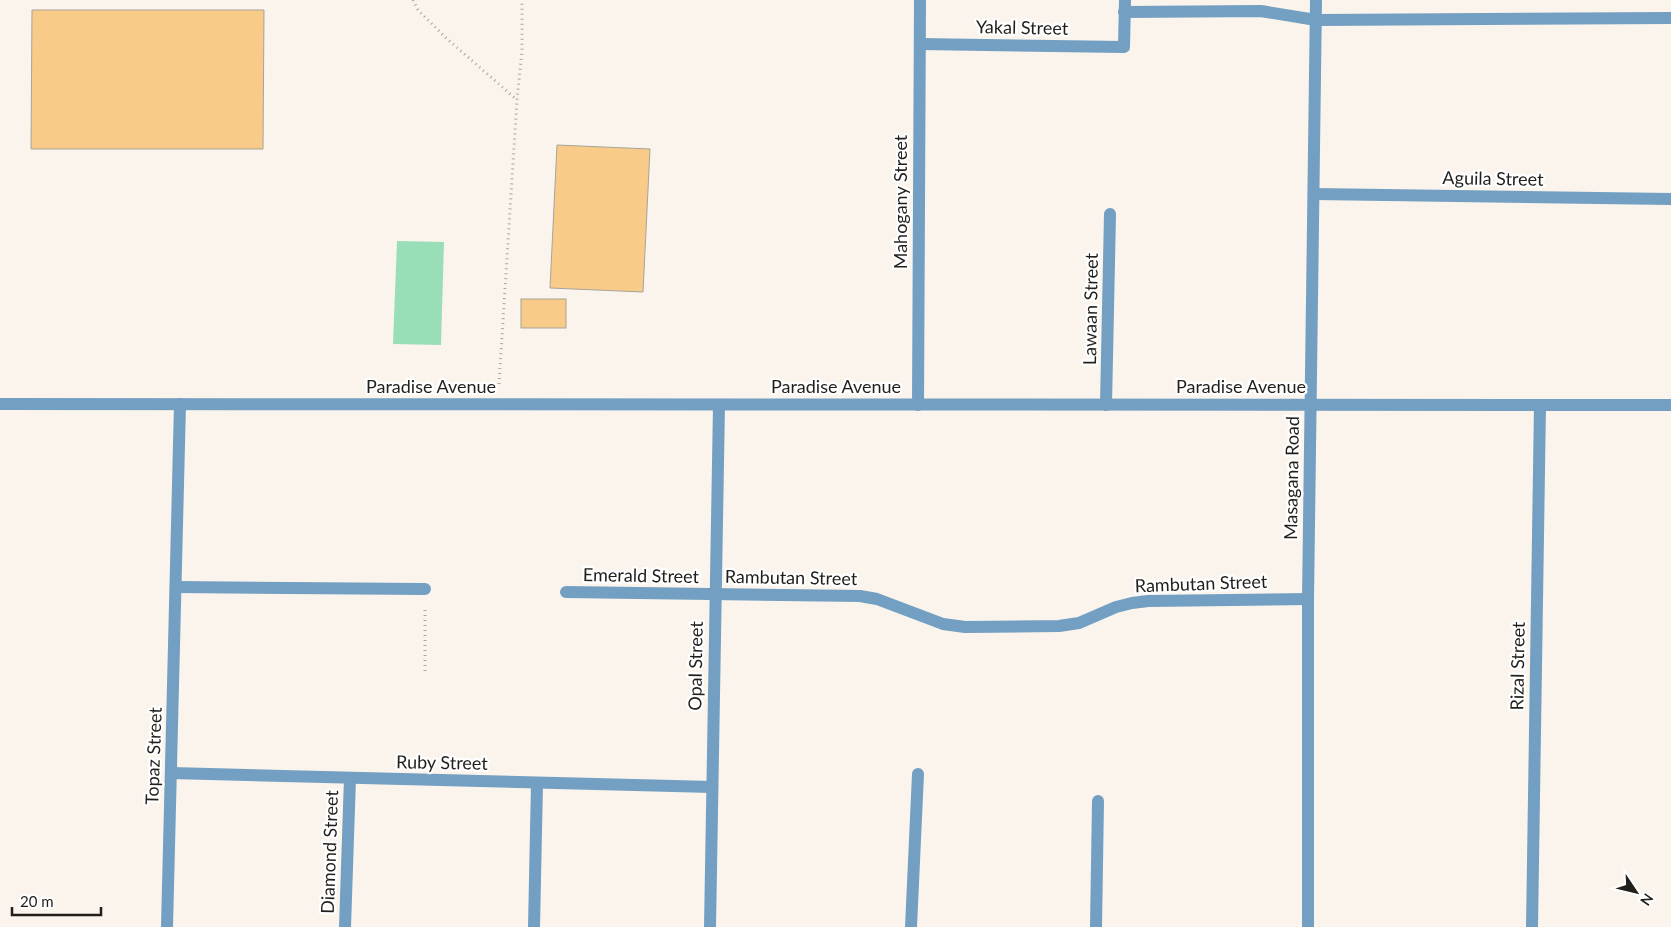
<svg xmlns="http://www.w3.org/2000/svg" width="1671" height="927" font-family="Lato,sans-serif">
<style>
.green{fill:#99deb7}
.building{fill:#f8cb88;stroke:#a8a39b}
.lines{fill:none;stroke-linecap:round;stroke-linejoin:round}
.path{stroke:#aaa59f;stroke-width:3;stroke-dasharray:1 4;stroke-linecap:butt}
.service{stroke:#729fc2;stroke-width:12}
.minor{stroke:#729fc2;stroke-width:12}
.labels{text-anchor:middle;stroke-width:4.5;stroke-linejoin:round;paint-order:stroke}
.street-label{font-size:18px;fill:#211f1c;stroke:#fff}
</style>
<rect width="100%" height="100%" fill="#faf4ec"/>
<!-- green -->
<polygon class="green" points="397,241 444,242 441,345 393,344"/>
<!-- building -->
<g class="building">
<polygon points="32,10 264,10 263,149 31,149"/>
<polygon points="557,145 650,149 643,292 550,288"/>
<rect x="521" y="299" width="45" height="29"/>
</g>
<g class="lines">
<!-- path -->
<g class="path">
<polyline points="413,0 418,10 445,37 517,100"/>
<polyline points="499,384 517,100 522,51 522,0"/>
<polyline points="425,610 425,672"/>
</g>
<!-- service -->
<polyline class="service" points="1124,12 1261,11 1316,20"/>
<!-- minor -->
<g class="minor">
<polyline points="1316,20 1671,18"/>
<polyline points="920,44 1124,47 1125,0"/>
<polyline points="1314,194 1671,199"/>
<polyline points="0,404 1671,405"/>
<polyline points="918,405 920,0"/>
<polyline points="1106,405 1110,214"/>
<polyline points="176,587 425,589"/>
<polyline points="566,592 860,596 877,599 943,624 965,627 1059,626 1079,623 1116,607 1132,603 1148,601 1308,599"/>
<polyline points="171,773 712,787"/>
<polyline points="167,927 180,404"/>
<polyline points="345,927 350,778"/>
<polyline points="534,927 537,783"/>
<polyline points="710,927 719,405"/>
<polyline points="911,927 918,774"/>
<polyline points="1096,927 1098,801"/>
<polyline points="1308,927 1308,599 1316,0"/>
<polyline points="1532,927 1540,405"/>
</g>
</g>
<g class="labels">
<!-- street labels -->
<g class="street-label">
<text transform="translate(1022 28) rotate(1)" y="6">Yakal Street</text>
<text transform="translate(1493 179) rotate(1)" y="6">Aguila Street</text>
<text transform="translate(901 202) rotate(-90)" y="6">Mahogany Street</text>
<text transform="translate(1091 309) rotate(-89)" y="6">Lawaan Street</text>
<text x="431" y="393">Paradise Avenue</text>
<text x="836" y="393">Paradise Avenue</text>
<text x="1241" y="393">Paradise Avenue</text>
<text transform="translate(1292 478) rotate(-89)" y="6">Masagana Road</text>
<text transform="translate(641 576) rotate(1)" y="6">Emerald Street</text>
<text transform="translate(791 578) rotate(1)" y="6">Rambutan Street</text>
<text transform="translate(1201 584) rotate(-2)" y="6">Rambutan Street</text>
<text transform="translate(696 666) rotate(-89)" y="6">Opal Street</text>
<text transform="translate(1518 666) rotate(-89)" y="6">Rizal Street</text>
<text transform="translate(154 756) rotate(-88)" y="6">Topaz Street</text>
<text transform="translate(442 763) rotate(1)" y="6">Ruby Street</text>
<text transform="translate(330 852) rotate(-88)" y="6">Diamond Street</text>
</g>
</g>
<!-- north arrow -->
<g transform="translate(1636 892) rotate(125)" stroke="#ffffff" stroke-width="4" paint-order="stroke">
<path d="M0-4L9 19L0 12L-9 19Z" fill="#211f1c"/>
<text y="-8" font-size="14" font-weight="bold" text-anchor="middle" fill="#211f1c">N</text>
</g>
<!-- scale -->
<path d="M12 907v8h89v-8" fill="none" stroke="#211f1c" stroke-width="2.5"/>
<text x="20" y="907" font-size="15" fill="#211f1c" stroke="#ffffff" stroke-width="4" paint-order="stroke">20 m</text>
</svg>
